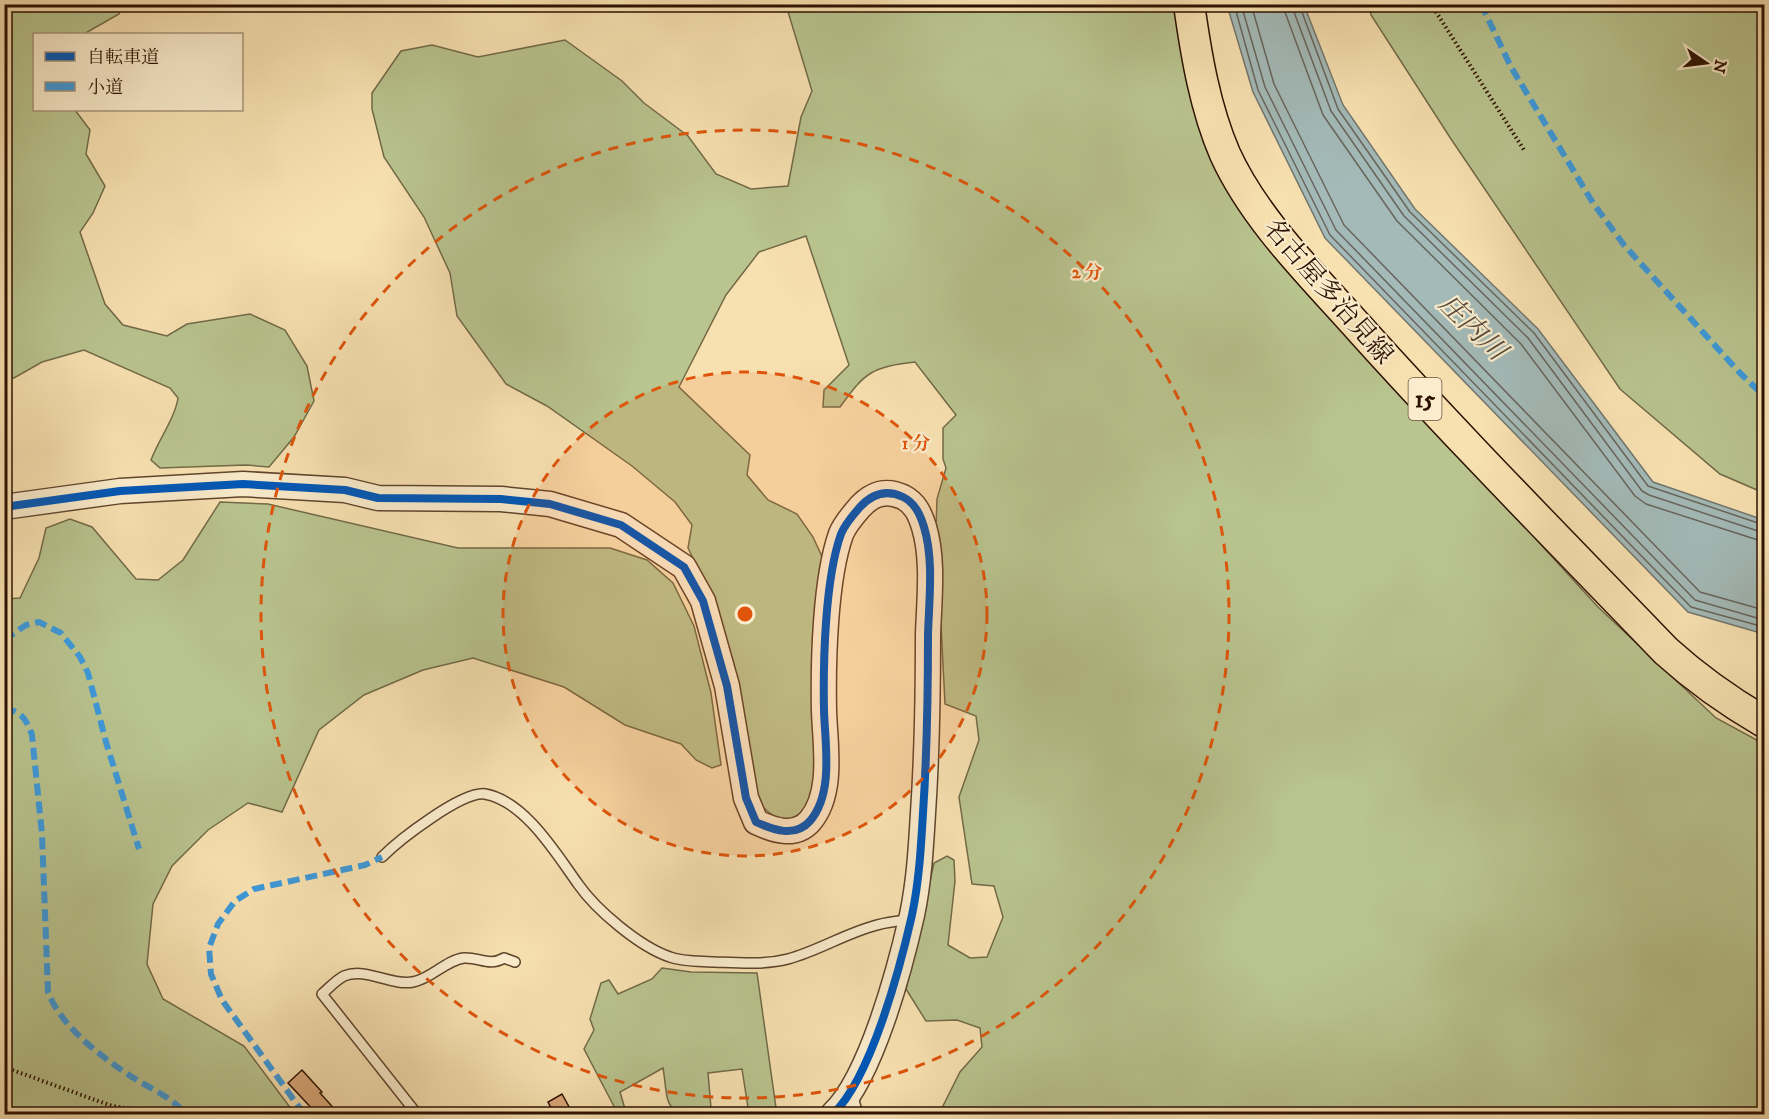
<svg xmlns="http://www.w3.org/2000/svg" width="1769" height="1119" font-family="'IM FELL DW Pica','Noto Serif JP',serif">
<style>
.green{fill:#b9c48f;stroke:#726a48;stroke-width:1.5}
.water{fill:#a3bab8;stroke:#73766e;stroke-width:1.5}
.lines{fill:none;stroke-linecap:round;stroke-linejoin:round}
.shore{stroke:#68655c;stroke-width:1.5}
.building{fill:#daa779;stroke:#2c1000;stroke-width:1.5}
.service-casing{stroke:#5f442c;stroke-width:12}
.tertiary-casing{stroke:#5f442c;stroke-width:27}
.primary-casing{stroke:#2c1000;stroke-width:33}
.path{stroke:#2c1000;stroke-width:4;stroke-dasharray:1.5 3;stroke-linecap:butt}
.service{stroke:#faeccc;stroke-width:9}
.tertiary{stroke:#faeccc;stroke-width:24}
.primary{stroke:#f8e1b1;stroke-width:30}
.quiet{stroke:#3d9adc;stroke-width:6;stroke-dasharray:12 6;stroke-linecap:butt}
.cycleway-casing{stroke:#faeccc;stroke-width:11}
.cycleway{stroke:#0057b8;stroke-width:8}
.ring{fill:none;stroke:#df550b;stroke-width:3;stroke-dasharray:10 8}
.labels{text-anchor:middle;stroke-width:4.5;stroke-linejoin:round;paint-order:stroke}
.shield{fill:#faeccc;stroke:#6a523d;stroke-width:1.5}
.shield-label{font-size:24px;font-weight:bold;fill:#2c1000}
.street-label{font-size:26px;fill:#2c1000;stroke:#faeccc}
.water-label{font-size:27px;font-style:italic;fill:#564c40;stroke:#faeccc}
.centre{fill:#df550b;stroke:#faeccc;stroke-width:3}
.ring-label{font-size:18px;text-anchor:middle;font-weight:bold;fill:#df550b;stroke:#faeccc;stroke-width:4.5;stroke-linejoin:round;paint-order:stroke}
</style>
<rect width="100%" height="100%" fill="#f8e1b1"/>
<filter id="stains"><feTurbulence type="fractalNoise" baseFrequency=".00333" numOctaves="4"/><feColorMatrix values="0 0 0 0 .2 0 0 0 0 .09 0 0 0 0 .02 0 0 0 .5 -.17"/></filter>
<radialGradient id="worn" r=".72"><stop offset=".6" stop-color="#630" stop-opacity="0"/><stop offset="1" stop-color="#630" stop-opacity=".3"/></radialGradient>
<!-- green -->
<g class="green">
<path d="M 4,5 L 123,5 L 119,14 L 84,34 L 34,34 L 34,110 L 75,110 L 90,130 L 86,154 L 105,186 L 93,213 L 80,232 L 105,304 L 123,325 L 167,336 L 187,324 L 250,314 L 285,330 L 307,366 L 314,401 L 294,437 L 269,467 L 246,465 L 160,468 L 151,460 C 159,439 175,418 178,398 L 170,388 L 84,350 L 42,362 L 14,378 L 5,377 Z"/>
<path d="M 786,5 L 1183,5 L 1203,141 L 1269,247 L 1598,607 L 1716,718 L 1764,744 L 1764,1114 L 939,1114 L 960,1072 L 982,1047 L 980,1028 L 957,1020 L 926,1021 L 906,989 L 934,863 L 947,856 L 954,860 L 955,881 L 948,945 L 970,958 L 987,957 L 1003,917 L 994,886 L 972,884 L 959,797 L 979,740 L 976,716 L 945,704 L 936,527 L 937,499 L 946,468 L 943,459 L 943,428 L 956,415 L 915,362 C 872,367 865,372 840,407 L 823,407 L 824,390 L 849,365 L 806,236 L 759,252 L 726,295 L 679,387 L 750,455 L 747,475 L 768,500 L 797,514 L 813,537 L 825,563 L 814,795 C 810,802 806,810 801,815 C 784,831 763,809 754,796 L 713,600 L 688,548 L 692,525 L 675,502 L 632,466 L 547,406 L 506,384 L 457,316 L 450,273 L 424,217 L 384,157 L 372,109 L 372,93 L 401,51 L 432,45 L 478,57 L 565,40 L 622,81 L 644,103 L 688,136 L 716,174 L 751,189 L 788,186 L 801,117 L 812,91 Z"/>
<polygon points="1369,5 1764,5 1764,493 1720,474 1620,389 1451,139 1371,15"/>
<polygon points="220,502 268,504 458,548 610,548 647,560 673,583 694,626 711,693 721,765 712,768 696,760 681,744 625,725 564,687 473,658 423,670 364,695 319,730 282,812 248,803 208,830 172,866 153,904 147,964 163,999 244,1046 295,1114 5,1114 5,599 20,598 39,558 46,528 70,519 92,527 136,579 158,580 183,560"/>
<path d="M 662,968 L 691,972 L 757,973 L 776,1108 L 774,1114 L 749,1114 L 742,1069 L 708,1073 L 711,1108 L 706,1114 C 661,1115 669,1103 663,1068 L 620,1092 L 625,1109 L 618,1114 L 584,1049 L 594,1030 L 590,1019 L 601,983 L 609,980 L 618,994 L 652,979 Z"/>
</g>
<!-- water -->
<polygon class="water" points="1227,5 1304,5 1343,105 1415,209 1538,329 1653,482 1764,520 1764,634 1688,612 1325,238 1253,92"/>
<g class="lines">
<!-- shore -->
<g class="shore">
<polyline points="1234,4 1258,90 1330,235 1691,607 1764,627"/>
<polyline points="1241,4 1265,87 1336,230 1695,600 1764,620"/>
<polyline points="1251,4 1274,84 1344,225 1700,592 1764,610"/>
<polyline points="1282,4 1323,115 1397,221 1521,344 1635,496 1646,504 1764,542"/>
<polyline points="1291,4 1331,111 1404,216 1528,338 1642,491 1649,495 1764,533"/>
<polyline points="1299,4 1338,109 1410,212 1534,333 1648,486 1764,525"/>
</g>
</g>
<!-- building -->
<g class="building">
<polygon points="302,1070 322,1092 320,1093 339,1114 317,1114 288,1083"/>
<polygon points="562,1094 573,1114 554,1114 548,1102"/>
</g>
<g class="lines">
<!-- service casing -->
<g class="service-casing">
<g id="service">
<path d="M 382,857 C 399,840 462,791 485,794 C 525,801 557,855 578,884 C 596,910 640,947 670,957 C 683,962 701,961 715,962 C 739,963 764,965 788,959 C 818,951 846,933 877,925 C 887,922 898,921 908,920"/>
<polyline points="852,1094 858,1114"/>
<path d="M 417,1114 L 322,994 C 328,989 336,980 344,976 C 366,967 390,986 413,982 C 431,979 446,960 464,958 C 479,957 489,967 504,958 L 515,962"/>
</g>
</g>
<!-- tertiary casing -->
<g class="tertiary-casing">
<path id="tertiary" d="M 4,507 L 120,491 L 243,484 L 345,490 L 378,498 L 501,499 L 550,504 L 621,525 L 684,567 L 703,601 L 727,686 L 746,798 L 756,822 C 773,830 795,838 810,821 C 834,793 825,744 824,711 C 823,662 825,579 841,534 C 845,524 853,515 860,507 C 872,494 886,489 903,497 C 915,503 920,514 924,527 C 934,560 929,600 928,635 C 928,694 927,754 923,813 C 921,847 919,882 912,915 C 900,968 871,1078 833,1114"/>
</g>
<!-- primary casing -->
<g class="primary-casing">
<path id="primary" d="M 1189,4 C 1196,54 1205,108 1225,154 C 1255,220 1312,275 1360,329 C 1459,439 1563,544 1666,651 C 1697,679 1728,701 1764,722"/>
</g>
<!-- path -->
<g class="path">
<polyline points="1431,4 1524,150"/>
<polyline points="4,1067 112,1106 166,1114"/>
</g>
<!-- service -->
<use href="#service" class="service"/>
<!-- tertiary -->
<use href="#tertiary" class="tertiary"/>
<!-- primary -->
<use href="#primary" class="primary"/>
<!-- quiet -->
<g class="quiet">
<polyline points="1481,4 1511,67 1593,203 1624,245 1739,372 1764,396"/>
<polyline points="4,640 26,625 39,622 61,633 80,657 88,673 106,742 139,849"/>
<path d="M 4,709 C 21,710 27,720 32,735 L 42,834 L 48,992 C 60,1025 100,1056 129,1075 C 147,1087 168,1095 183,1111 L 182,1114"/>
<polyline points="304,1114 222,1000 211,974 209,948 218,924 235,901 254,889 365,865 382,857"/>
</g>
<!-- cycleway casing -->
<g class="cycleway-casing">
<path id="cycleway" d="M 4,507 L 120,491 L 243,484 L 345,490 L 378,498 L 501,499 L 550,504 L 621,525 L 684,567 L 703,601 L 727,686 L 746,798 L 756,822 C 773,830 795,838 810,821 C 834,793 825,744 824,711 C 823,662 825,579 841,534 C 845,524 853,515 860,507 C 872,494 886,489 903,497 C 915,503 920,514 924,527 C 934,560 929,600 928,635 C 928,694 927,754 923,813 C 921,847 919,882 912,915 C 900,968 871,1078 833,1114"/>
</g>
<!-- cycleway -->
<use href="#cycleway" class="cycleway"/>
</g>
<!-- distance rings -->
<circle cx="745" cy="614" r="242" fill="#df550b" fill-opacity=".12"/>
<g class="ring">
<circle cx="745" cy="614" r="242"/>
<circle cx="745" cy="614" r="484"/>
</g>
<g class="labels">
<!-- shield labels -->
<rect class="shield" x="1408.5" y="378" width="33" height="42" rx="4.5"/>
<g class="shield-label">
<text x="1425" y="407">15</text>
</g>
<!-- street labels -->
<g class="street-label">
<text transform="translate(1329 291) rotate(49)" y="9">名古屋多治見線</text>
</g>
<!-- water labels -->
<g class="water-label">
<text transform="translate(1473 327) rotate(44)" y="9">庄内川</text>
</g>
</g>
<circle cx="745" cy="614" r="9" class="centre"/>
<g class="ring-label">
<text x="1087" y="278">2 分</text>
<text x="916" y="449">1 分</text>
</g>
<!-- margin -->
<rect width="1769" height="1119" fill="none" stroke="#f8e1b1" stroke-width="24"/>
<rect x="6" y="6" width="1757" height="1107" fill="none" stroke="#2c1000" stroke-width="3"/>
<rect x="12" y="12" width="1745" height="1095" fill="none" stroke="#2c1000" stroke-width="1.5"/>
<!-- legend -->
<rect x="33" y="33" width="210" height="78" fill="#faeccc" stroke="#a8947a" stroke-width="1.5"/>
<rect x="45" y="52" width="30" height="9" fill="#0057b8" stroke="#a8947a" stroke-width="1.5"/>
<text x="87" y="63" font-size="18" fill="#2c1000">自転車道</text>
<rect x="45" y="82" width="30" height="9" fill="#3d9adc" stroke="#a8947a" stroke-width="1.5"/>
<text x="87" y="93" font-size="18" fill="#2c1000">小道</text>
<!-- north arrow -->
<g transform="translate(1706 63) rotate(104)" stroke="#faeccc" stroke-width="4.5" paint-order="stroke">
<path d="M0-4.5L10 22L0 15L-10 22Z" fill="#2c1000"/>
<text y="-9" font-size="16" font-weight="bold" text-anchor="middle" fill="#2c1000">N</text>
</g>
<rect width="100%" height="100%" filter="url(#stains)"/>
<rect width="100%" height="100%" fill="url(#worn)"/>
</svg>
